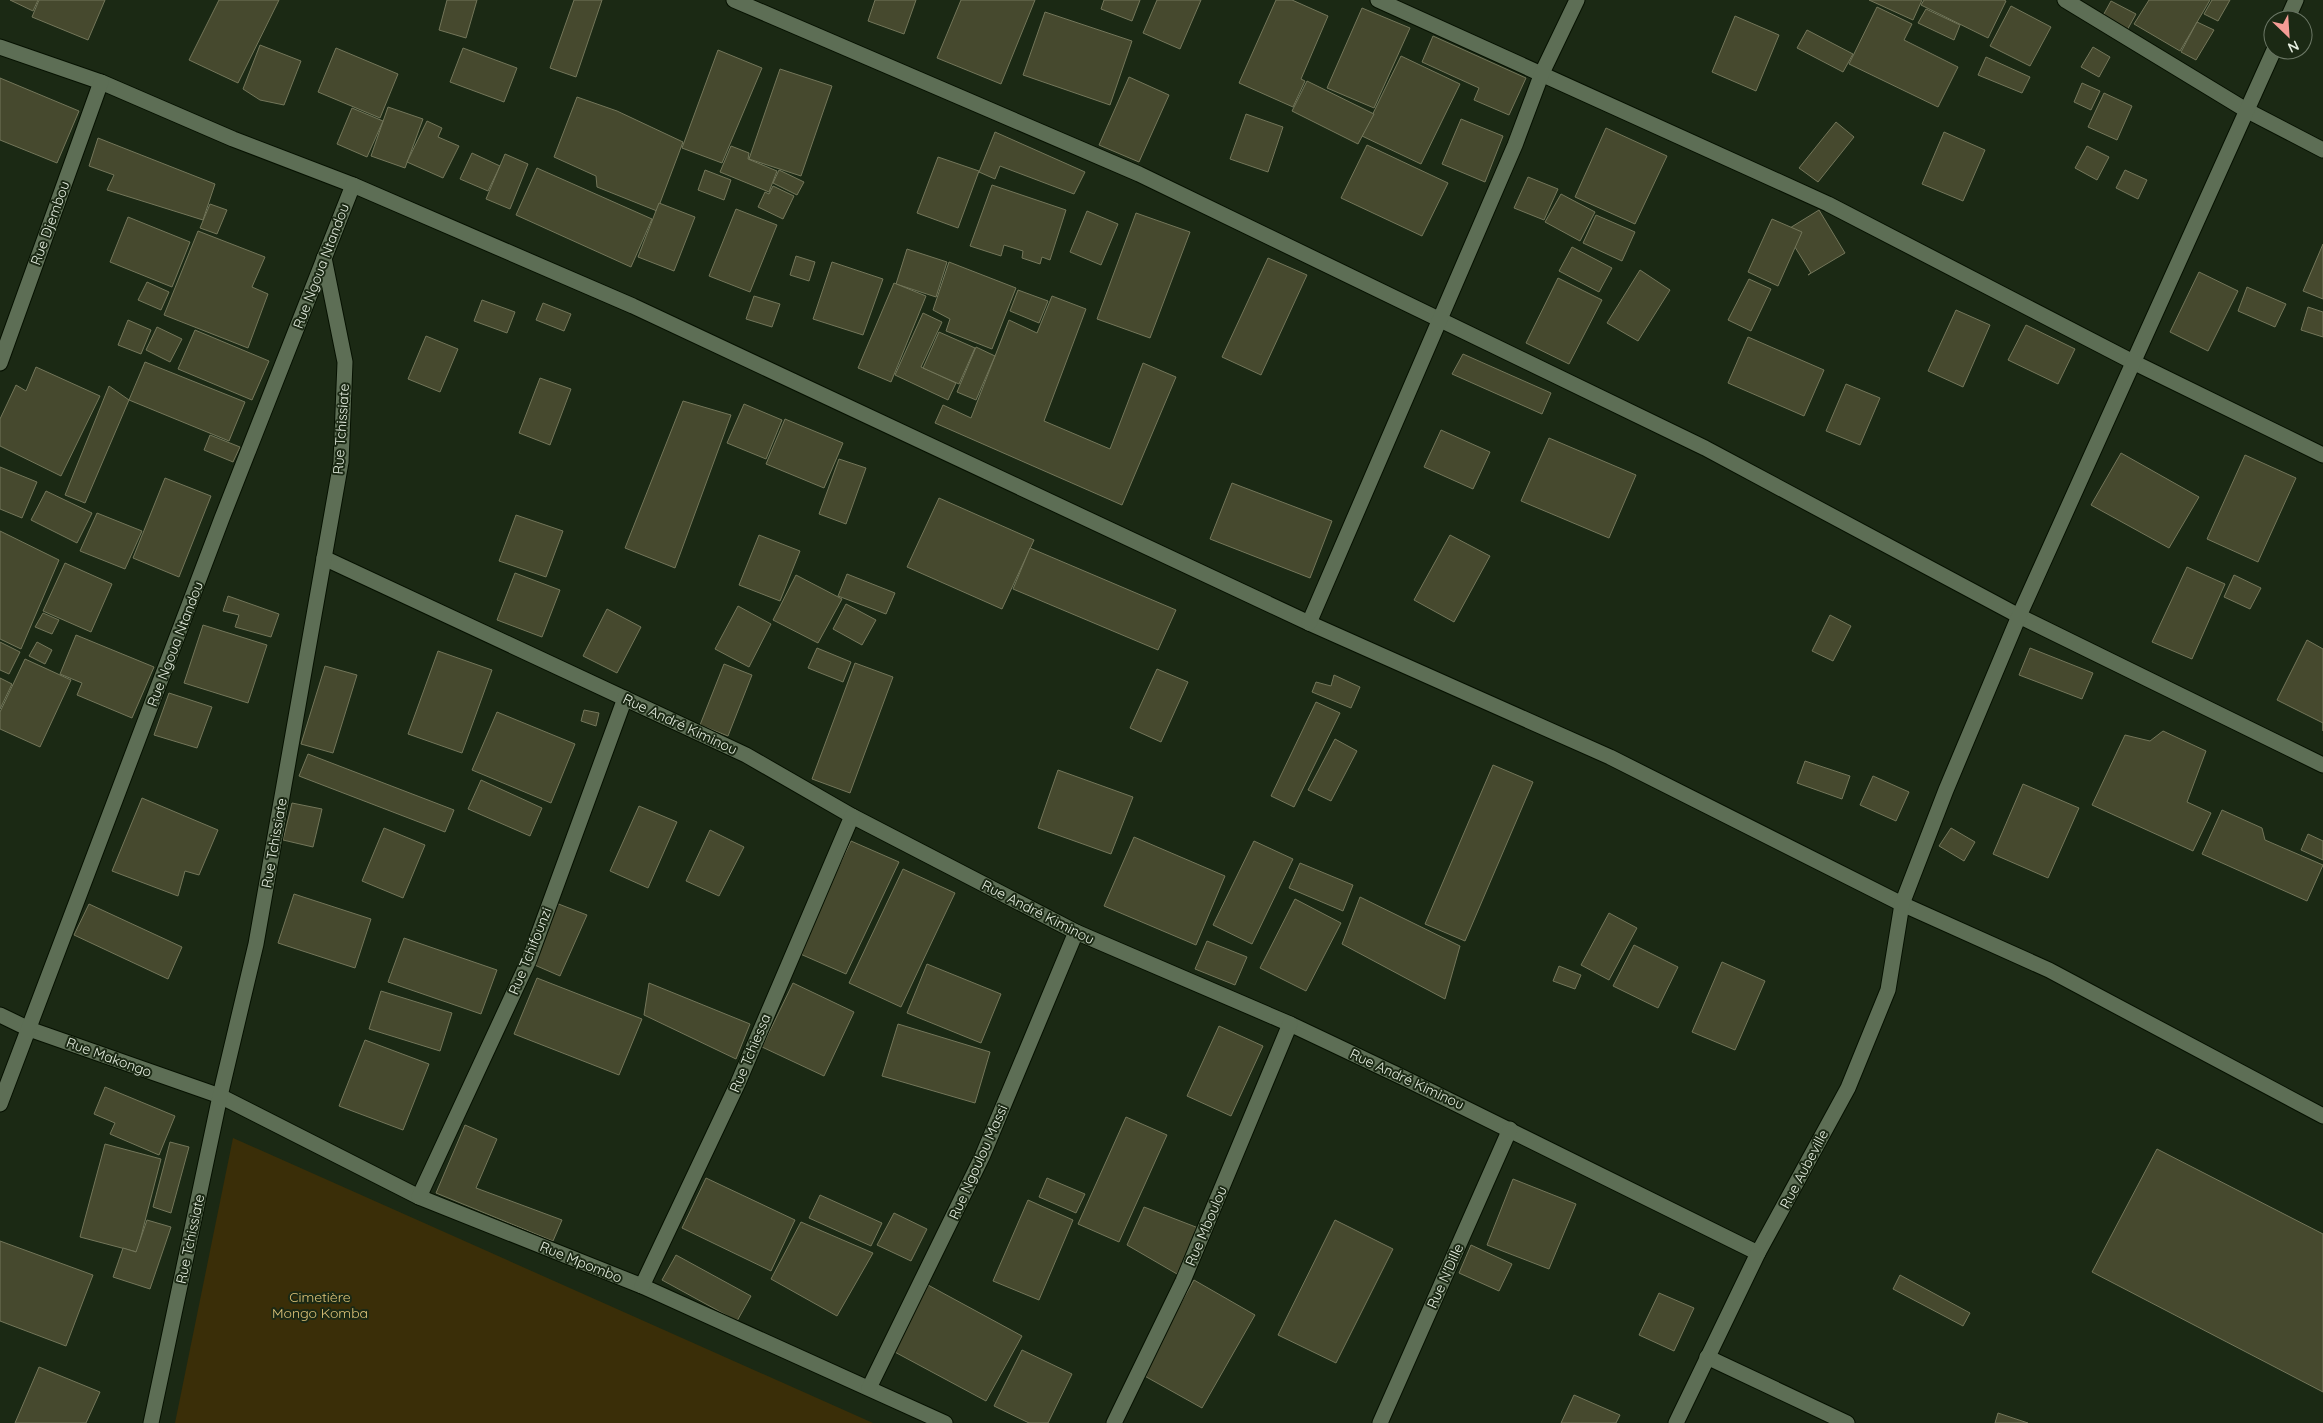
<svg xmlns="http://www.w3.org/2000/svg" width="2323" height="1423" font-family="Quicksand,sans-serif">
<style>
.green{fill:#3a2e08}
.building{fill:#46492e;stroke:#73765a}
.lines{fill:none;stroke-linecap:round;stroke-linejoin:round}
.minor-casing{stroke:#061101;stroke-width:17}
.minor{stroke:#5d6e55;stroke-width:15}
.labels{text-anchor:middle;stroke-width:4;stroke-linejoin:round;paint-order:stroke}
.street-label{font-size:14px;fill:#e6efe1;stroke:#1b2914}
.park-label{font-size:14px;fill:#dec479;stroke:#1b2914}
</style>
<rect width="100%" height="100%" fill="#1b2914"/>
<!-- green -->
<polygon class="green" points="233,1138 873,1423 175,1423"/>
<!-- building -->
<g class="building">
<polygon points="10,0 38,0 33,11"/>
<polygon points="39,0 105,0 88,40 32,17"/>
<polygon points="219,0 279,0 238,83 189,60"/>
<polygon points="447,0 477,0 466,38 439,30"/>
<polygon points="574,0 602,0 576,77 550,68"/>
<polygon points="875,0 916,0 904,34 868,21"/>
<polygon points="961,0 1035,0 1001,84 937,58"/>
<polygon points="1104,0 1140,0 1132,21 1101,9"/>
<polygon points="1157,0 1201,0 1180,49 1143,33"/>
<polygon points="1276,0 1292,0 1328,16 1301,79 1305,81 1293,107 1239,83"/>
<polygon points="1869,0 1922,0 1913,20"/>
<polygon points="1924,0 2004,0 2006,1 1988,38 1921,5"/>
<polygon points="2149,0 2210,0 2180,51 2134,24"/>
<polygon points="2212,0 2230,0 2218,21 2204,14"/>
<polygon points="2111,1 2136,14 2125,34 2100,21"/>
<polygon points="2011,6 2051,27 2030,66 1990,46"/>
<polygon points="1877,7 1912,24 1904,40 1958,67 1938,107 1849,64"/>
<polygon points="1362,8 1410,28 1374,108 1327,88"/>
<polygon points="1926,9 1960,25 1954,40 1918,23"/>
<polygon points="1045,12 1132,41 1110,105 1023,75"/>
<polygon points="1735,16 1779,35 1756,91 1712,72"/>
<polygon points="2197,22 2214,30 2196,60 2181,52"/>
<polygon points="1807,30 1853,54 1843,72 1797,48"/>
<polygon points="1433,36 1526,78 1509,115 1474,100 1479,88 1422,62"/>
<polygon points="260,45 301,61 284,105 260,100 243,89"/>
<polygon points="2093,47 2110,57 2099,77 2081,67"/>
<polygon points="336,48 398,74 380,118 318,92"/>
<polygon points="463,48 517,68 504,102 450,82"/>
<polygon points="718,50 762,68 722,163 682,148"/>
<polygon points="1401,56 1460,84 1421,164 1362,136"/>
<polygon points="1986,57 2030,77 2022,93 1978,75"/>
<polygon points="780,69 832,86 801,176 749,159"/>
<polygon points="1129,77 1169,95 1139,162 1099,145"/>
<polygon points="0,78 79,111 57,163 0,140"/>
<polygon points="1307,81 1374,114 1358,144 1292,111"/>
<polygon points="2082,83 2100,91 2091,110 2074,102"/>
<polygon points="2104,93 2132,106 2117,140 2088,127"/>
<polygon points="577,97 617,111 683,142 657,211 597,187 596,176 554,157"/>
<polygon points="388,107 423,119 405,168 371,156"/>
<polygon points="352,108 383,121 367,157 337,144"/>
<polygon points="1246,114 1283,127 1268,172 1230,159"/>
<polygon points="1461,119 1503,136 1485,182 1442,164"/>
<polygon points="427,121 442,128 438,137 459,146 443,178 407,162"/>
<polygon points="1836,122 1854,137 1818,182 1799,168"/>
<polygon points="1606,128 1667,156 1635,224 1575,197"/>
<polygon points="995,132 1085,172 1074,194 1000,166 995,179 979,172"/>
<polygon points="1944,132 1985,150 1963,201 1922,184"/>
<polygon points="98,138 215,184 203,220 107,190 114,175 89,166"/>
<polygon points="1367,145 1448,183 1422,236 1341,198"/>
<polygon points="731,146 749,153 748,159 777,171 769,192 720,172"/>
<polygon points="2087,146 2109,157 2097,180 2075,168"/>
<polygon points="472,153 500,166 488,191 460,179"/>
<polygon points="505,154 528,164 510,209 486,199"/>
<polygon points="938,157 979,171 958,228 917,213"/>
<polygon points="537,168 652,219 631,267 516,215"/>
<polygon points="705,170 731,180 724,200 698,190"/>
<polygon points="779,170 804,182 797,195 773,183"/>
<polygon points="2125,170 2147,180 2138,199 2116,188"/>
<polygon points="1528,177 1558,189 1544,220 1514,208"/>
<polygon points="992,185 1066,210 1050,260 1042,257 1040,264 1022,258 1023,251 1004,245 1001,256 970,246"/>
<polygon points="773,186 794,196 783,219 758,207 765,192 769,194"/>
<polygon points="1561,194 1595,212 1580,241 1545,222"/>
<polygon points="659,203 695,217 674,271 638,257"/>
<polygon points="210,204 227,210 217,234 200,228"/>
<polygon points="736,209 777,225 750,292 709,276"/>
<polygon points="1819,210 1845,253 1808,275 1811,273 1785,231"/>
<polygon points="1087,211 1118,224 1101,265 1070,252"/>
<polygon points="1136,213 1190,232 1150,338 1097,319"/>
<polygon points="1596,215 1635,232 1622,261 1583,243"/>
<polygon points="128,217 190,242 172,287 110,262"/>
<polygon points="1772,219 1802,232 1778,286 1748,272"/>
<polygon points="198,231 265,257 252,287 268,294 248,348 164,315"/>
<polygon points="2323,244 2323,299 2303,291"/>
<polygon points="1572,247 1612,268 1599,292 1559,271"/>
<polygon points="907,249 947,262 936,297 896,284"/>
<polygon points="796,256 815,262 809,281 790,275"/>
<polygon points="1268,258 1307,275 1261,375 1222,357"/>
<polygon points="832,262 883,279 863,335 813,319"/>
<polygon points="949,262 1016,288 992,349 946,331 950,319 933,310"/>
<polygon points="1640,270 1670,290 1638,341 1607,323"/>
<polygon points="2199,272 2238,291 2208,351 2170,332"/>
<polygon points="1558,278 1602,300 1569,364 1526,343"/>
<polygon points="1749,279 1771,289 1751,331 1728,320"/>
<polygon points="147,282 169,292 161,310 138,300"/>
<polygon points="894,283 926,296 891,382 858,368"/>
<polygon points="2247,287 2286,304 2275,327 2238,311"/>
<polygon points="1018,290 1048,301 1039,323 1010,311"/>
<polygon points="754,296 780,304 772,327 746,319"/>
<polygon points="1052,296 1086,309 1044,421 1110,449 1143,363 1176,377 1122,505 935,423 943,405 971,418 1009,320 1037,333"/>
<polygon points="482,300 515,312 507,333 474,321"/>
<polygon points="543,303 571,314 564,331 536,320"/>
<polygon points="2308,307 2323,312 2323,337 2301,330"/>
<polygon points="1956,310 1990,325 1963,387 1928,371"/>
<polygon points="923,313 942,322 921,367 956,383 948,400 895,375"/>
<polygon points="128,320 151,330 141,354 118,345"/>
<polygon points="2026,325 2075,349 2058,384 2008,360"/>
<polygon points="157,327 182,339 170,362 146,350"/>
<polygon points="195,330 269,361 252,400 178,369"/>
<polygon points="939,332 975,348 959,384 923,368"/>
<polygon points="426,336 458,349 440,392 408,379"/>
<polygon points="1748,337 1824,370 1804,416 1728,383"/>
<polygon points="976,347 995,356 976,400 957,392"/>
<polygon points="1463,354 1551,393 1542,414 1452,374"/>
<polygon points="145,362 245,402 229,441 129,400"/>
<polygon points="36,367 100,396 61,476 0,446 0,419 16,385 26,391"/>
<polygon points="540,378 571,389 550,445 519,433"/>
<polygon points="1846,384 1880,398 1860,445 1826,431"/>
<polygon points="109,386 129,400 85,503 65,495"/>
<polygon points="683,401 731,415 675,568 625,548"/>
<polygon points="744,404 782,420 766,459 727,443"/>
<polygon points="785,419 843,443 824,488 766,464"/>
<polygon points="1441,430 1490,452 1473,489 1424,467"/>
<polygon points="210,435 240,447 233,462 204,450"/>
<polygon points="1549,438 1636,475 1609,538 1521,501"/>
<polygon points="2121,453 2199,497 2169,548 2091,505"/>
<polygon points="2245,455 2296,478 2258,562 2207,539"/>
<polygon points="839,459 866,468 846,524 819,514"/>
<polygon points="0,467 37,482 22,518 0,509"/>
<polygon points="165,478 211,496 179,577 133,558"/>
<polygon points="1232,483 1332,521 1310,578 1210,539"/>
<polygon points="46,491 92,513 77,543 31,520"/>
<polygon points="939,498 1034,540 1002,609 907,567"/>
<polygon points="97,513 142,531 125,569 80,551"/>
<polygon points="516,515 563,531 546,577 499,561"/>
<polygon points="0,531 59,560 21,649 0,639"/>
<polygon points="759,535 800,551 780,601 739,585"/>
<polygon points="1450,535 1490,556 1454,622 1414,600"/>
<polygon points="1030,548 1176,610 1158,650 1013,589"/>
<polygon points="65,563 112,584 91,632 43,611"/>
<polygon points="2187,567 2225,584 2192,659 2152,642"/>
<polygon points="515,573 560,590 542,637 497,620"/>
<polygon points="847,574 895,593 886,614 838,596"/>
<polygon points="796,575 842,599 818,643 773,620"/>
<polygon points="2234,575 2261,588 2250,609 2224,597"/>
<polygon points="228,596 279,614 271,637 235,627 239,615 223,611"/>
<polygon points="846,604 876,620 862,645 833,629"/>
<polygon points="738,606 771,624 749,667 715,649"/>
<polygon points="607,609 641,627 617,673 583,656"/>
<polygon points="43,613 59,620 52,634 35,627"/>
<polygon points="1830,615 1851,626 1833,661 1812,651"/>
<polygon points="203,625 267,645 248,703 184,683"/>
<polygon points="76,635 154,667 132,718 77,695 82,683 60,674"/>
<polygon points="2307,640 2323,649 2323,731 2323,723 2277,700"/>
<polygon points="0,642 20,652 9,674 0,670"/>
<polygon points="37,642 52,650 45,664 29,656"/>
<polygon points="817,648 851,662 843,682 808,668"/>
<polygon points="2030,648 2093,673 2082,699 2019,675"/>
<polygon points="438,651 492,670 462,753 408,734"/>
<polygon points="25,659 71,680 40,747 0,729 0,712"/>
<polygon points="855,663 893,677 850,793 812,779"/>
<polygon points="724,664 752,675 728,736 700,725"/>
<polygon points="325,666 357,675 333,753 301,744"/>
<polygon points="1157,669 1188,682 1161,742 1130,728"/>
<polygon points="1334,675 1360,687 1351,708 1312,692 1316,682 1331,686"/>
<polygon points="0,678 12,684 0,709"/>
<polygon points="169,693 212,707 197,748 154,735"/>
<polygon points="1316,702 1340,713 1294,807 1271,796"/>
<polygon points="584,710 599,713 596,726 581,721"/>
<polygon points="497,712 575,744 551,803 472,770"/>
<polygon points="2163,731 2206,751 2187,802 2211,813 2193,851 2092,805 2125,735 2150,741"/>
<polygon points="1335,739 1357,751 1331,801 1308,790"/>
<polygon points="308,754 454,810 445,832 299,776"/>
<polygon points="1805,761 1850,776 1842,799 1797,783"/>
<polygon points="1493,765 1533,782 1465,941 1425,924"/>
<polygon points="1058,770 1133,797 1111,854 1038,828"/>
<polygon points="1873,776 1909,792 1896,821 1860,805"/>
<polygon points="481,780 542,808 530,836 468,809"/>
<polygon points="2023,784 2079,808 2048,878 1993,854"/>
<polygon points="142,798 218,830 199,875 185,871 178,896 112,871"/>
<polygon points="292,803 322,809 313,847 283,840"/>
<polygon points="639,806 677,822 648,888 610,871"/>
<polygon points="2222,810 2262,828 2265,840 2323,865 2307,901 2202,854"/>
<polygon points="384,828 425,845 403,898 362,881"/>
<polygon points="1951,828 1975,842 1964,861 1939,846"/>
<polygon points="710,830 744,847 719,896 686,881"/>
<polygon points="2308,834 2323,841 2323,860 2301,850"/>
<polygon points="1134,837 1225,876 1196,945 1104,906"/>
<polygon points="851,841 899,862 846,974 798,953"/>
<polygon points="1254,841 1293,859 1252,944 1213,925"/>
<polygon points="1300,863 1353,885 1343,911 1289,888"/>
<polygon points="903,869 955,893 901,1007 849,983"/>
<polygon points="294,894 371,919 355,968 278,943"/>
<polygon points="1360,897 1460,946 1445,999 1342,944"/>
<polygon points="1295,899 1341,923 1306,991 1260,968"/>
<polygon points="556,903 587,915 560,976 530,963"/>
<polygon points="89,904 182,947 168,979 74,935"/>
<polygon points="1609,913 1637,928 1609,980 1581,965"/>
<polygon points="404,938 497,970 481,1014 388,982"/>
<polygon points="1207,941 1247,957 1235,985 1195,969"/>
<polygon points="1634,945 1678,967 1658,1008 1613,986"/>
<polygon points="1722,962 1765,981 1735,1050 1692,1032"/>
<polygon points="927,964 1001,994 981,1043 907,1013"/>
<polygon points="1559,966 1581,975 1575,989 1553,981"/>
<polygon points="537,978 642,1019 619,1075 514,1034"/>
<polygon points="649,983 750,1024 736,1059 644,1015"/>
<polygon points="793,983 854,1012 824,1076 762,1047"/>
<polygon points="381,991 452,1013 440,1051 369,1029"/>
<polygon points="898,1024 990,1052 975,1103 882,1076"/>
<polygon points="1219,1026 1263,1046 1231,1116 1187,1096"/>
<polygon points="365,1040 429,1064 403,1130 339,1106"/>
<polygon points="105,1087 175,1116 159,1155 110,1134 115,1123 94,1114"/>
<polygon points="1126,1117 1167,1135 1119,1242 1078,1224"/>
<polygon points="465,1125 497,1139 476,1188 562,1220 553,1241 436,1193"/>
<polygon points="170,1142 189,1147 171,1213 153,1207"/>
<polygon points="105,1144 161,1159 137,1252 80,1237"/>
<polygon points="2157,1149 2323,1234 2323,1392 2092,1272"/>
<polygon points="706,1178 795,1220 771,1271 682,1228"/>
<polygon points="1047,1178 1085,1194 1076,1213 1039,1197"/>
<polygon points="1513,1179 1576,1204 1549,1269 1487,1245"/>
<polygon points="820,1195 882,1223 871,1246 809,1218"/>
<polygon points="1028,1200 1073,1220 1039,1300 993,1281"/>
<polygon points="1144,1207 1201,1229 1177,1274 1127,1245"/>
<polygon points="894,1213 927,1229 911,1261 877,1245"/>
<polygon points="147,1220 171,1227 150,1289 113,1277 123,1248 136,1252"/>
<polygon points="1335,1220 1393,1249 1336,1363 1278,1335"/>
<polygon points="801,1222 873,1253 837,1316 771,1279"/>
<polygon points="0,1241 93,1275 66,1346 0,1321"/>
<polygon points="1471,1245 1512,1264 1499,1291 1459,1273"/>
<polygon points="676,1255 751,1296 737,1321 662,1280"/>
<polygon points="1900,1275 1970,1313 1963,1326 1893,1289"/>
<polygon points="1194,1280 1255,1315 1202,1408 1141,1374"/>
<polygon points="928,1285 1022,1336 986,1401 891,1350"/>
<polygon points="1659,1293 1694,1308 1674,1351 1639,1335"/>
<polygon points="1022,1350 1072,1374 1048,1423 1029,1423 994,1406"/>
<polygon points="39,1367 100,1392 86,1423 15,1423"/>
<polygon points="1574,1395 1620,1415 1616,1423 1561,1423"/>
<polygon points="1998,1413 2028,1423 1995,1423"/>
</g>
<g class="lines">
<!-- minor casing -->
<g class="minor-casing">
<g id="minor">
<polyline points="734,0 1139,174 1705,448 2019,616 2323,765"/>
<polyline points="1378,0 1828,204 2133,362 2323,455"/>
<polyline points="2065,0 2246,110 2323,150"/>
<polyline points="2287,20 2296,0"/>
<polyline points="0,47 101,82 233,139 353,185 633,306 1309,623 1610,757 1902,904 2049,970 2323,1116"/>
<polyline points="0,363 101,82"/>
<polyline points="324,558 746,755 852,816 1076,932 1290,1024 1404,1078 1758,1253"/>
<polyline points="1309,623 1515,145 1542,73 1577,0"/>
<polyline points="0,1015 29,1029 220,1096 419,1197 642,1286 945,1423"/>
<polyline points="0,1104 222,518 353,185"/>
<polyline points="419,1197 529,960 625,698"/>
<polyline points="642,1286 738,1083 852,816"/>
<polyline points="1707,1357 1847,1423"/>
<polyline points="869,1388 982,1157 1076,932"/>
<polyline points="151,1423 220,1096 256,944 341,462 345,362 324,258"/>
<polyline points="1114,1423 1183,1281 1290,1024"/>
<polyline points="1380,1423 1510,1129"/>
<polyline points="1676,1423 1758,1253 1848,1088 1888,990 1902,904 1946,790 2019,616 2274,50"/>
</g>
</g>
<!-- minor -->
<use href="#minor" class="minor"/>
</g>
<g class="labels">
<!-- street labels -->
<g class="street-label">
<text transform="translate(50 223) rotate(-70)" y="5">Rue Djembou</text>
<text transform="translate(321 266) rotate(-69)" y="5">Rue Ngoua Ntandou</text>
<text transform="translate(341 429) rotate(-86)" y="5">Rue Tchissiate</text>
<text transform="translate(175 644) rotate(-69)" y="5">Rue Ngoua Ntandou</text>
<text transform="translate(680 724) rotate(25)" y="5">Rue André Kiminou</text>
<text transform="translate(274 843) rotate(-80)" y="5">Rue Tchissiate</text>
<text transform="translate(1038 912) rotate(27)" y="5">Rue André Kiminou</text>
<text transform="translate(530 951) rotate(-68)" y="5">Rue Tchifounzi</text>
<text transform="translate(750 1053) rotate(-67)" y="5">Rue Tchiessa</text>
<text transform="translate(109 1057) rotate(20)" y="5">Rue Makongo</text>
<text transform="translate(1407 1079) rotate(25)" y="5">Rue André Kiminou</text>
<text transform="translate(978 1162) rotate(-66)" y="5">Rue Ngoulou Massi</text>
<text transform="translate(1804 1169) rotate(-62)" y="5">Rue Aubeville</text>
<text transform="translate(1206 1226) rotate(-67)" y="5">Rue Mboulou</text>
<text transform="translate(190 1239) rotate(-78)" y="5">Rue Tchissiate</text>
<text transform="translate(581 1262) rotate(22)" y="5">Rue Mpombo</text>
<text transform="translate(1445 1276) rotate(-66)" y="5">Rue N'Dille</text>
</g>
<!-- park labels -->
<g class="park-label">
<text x="320" y="1302">Cimetière<tspan x="320" dy="16">Mongo Komba</tspan></text>
</g>
</g>
<!-- north arrow -->
<g transform="translate(2288 35) rotate(155)"><circle r="24" fill="#1b2914" stroke="#6c7866"/>
<path d="M0-4L9 19L0 12L-9 19Z" fill="#f59c95"/>
<text y="-8" font-size="14" font-weight="bold" text-anchor="middle" fill="#e6efe1">N</text>
</g>
</svg>
